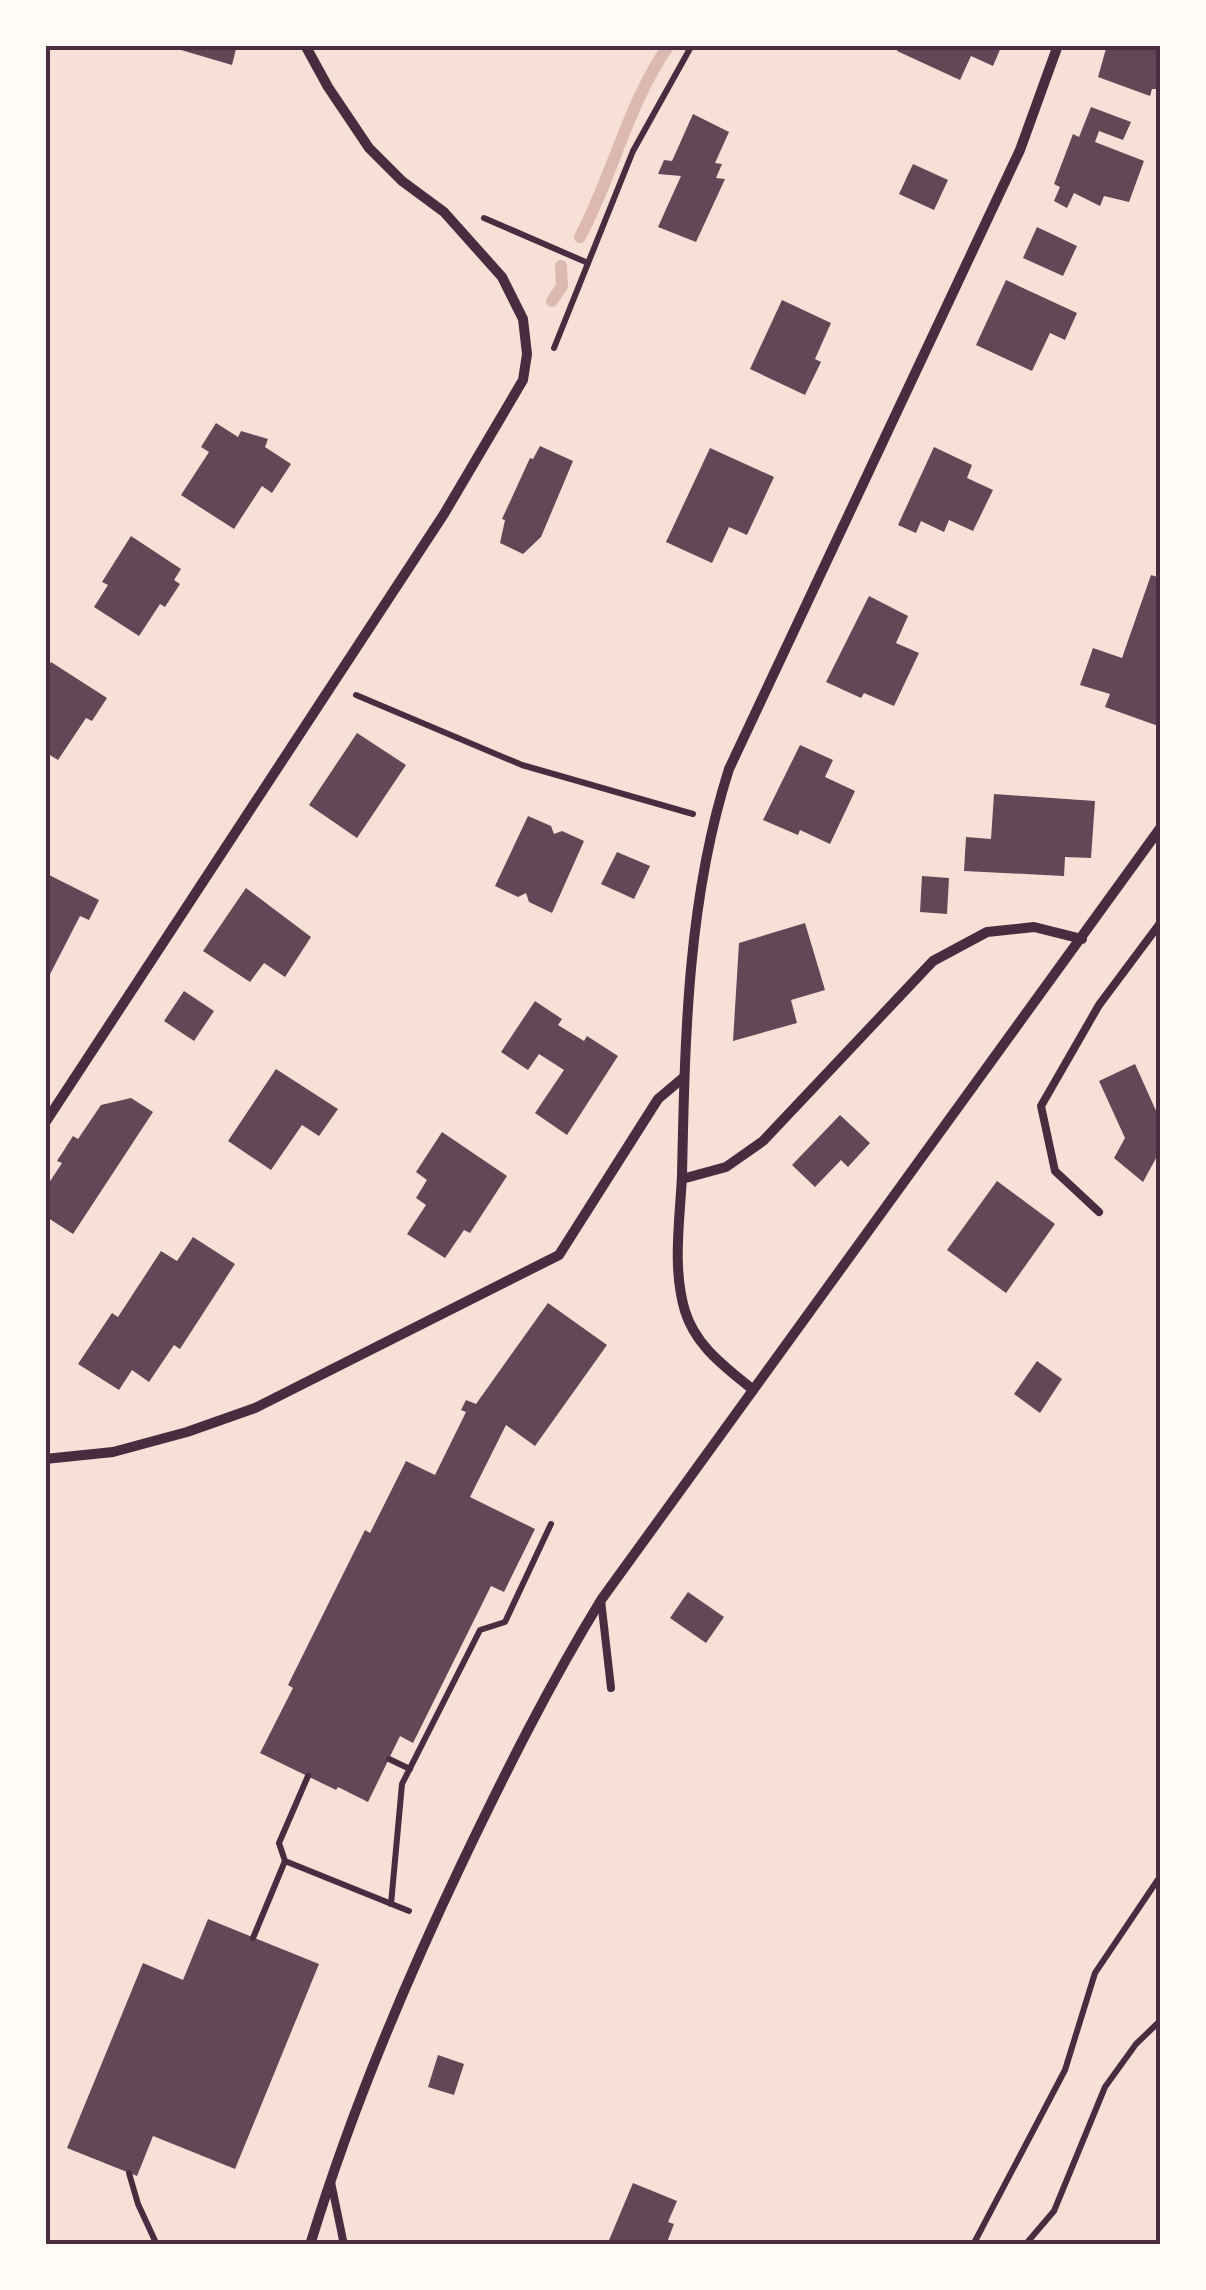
<svg xmlns="http://www.w3.org/2000/svg" width="1206" height="2290" font-family="Literata,serif">
<style>
.lines{fill:none;stroke-linecap:round;stroke-linejoin:round}
.stream{stroke:#dcb8b0;stroke-width:12}
.building{fill:#644757}
.path{stroke:#4a2c40;stroke-width:6}
.service{stroke:#4a2c40;stroke-width:8}
.minor{stroke:#4a2c40;stroke-width:10}
.neatline{fill:none;stroke:#4a2c40;stroke-width:4}
</style>
<rect width="100%" height="100%" fill="#f7e1d7"/>
<g class="lines">
<!-- stream -->
<g class="stream">
<path d="M 580,237 C 613,175 628,103 669,45"/>
<polyline points="552,301 562,286 561,266"/>
</g>
</g>
<!-- building -->
<g class="building">
<polygon points="164,45 237,45 232,65"/>
<polygon points="900,45 1002,45 993,66 971,56 960,80 897,51"/>
<polygon points="1107,45 1161,45 1161,89 1152,89 1150,96 1098,77"/>
<polygon points="1091,107 1131,122 1123,140 1099,131 1095,142 1144,161 1129,202 1104,196 1100,206 1074,193 1067,208 1054,201 1060,187 1054,184 1073,134 1079,137"/>
<polygon points="693,114 729,132 715,163 722,164 716,178 725,179 696,242 658,227 681,176 658,174 664,160 672,161"/>
<polygon points="913,164 948,180 934,210 899,194"/>
<polygon points="1037,227 1077,246 1063,276 1023,258"/>
<polygon points="1006,280 1077,313 1065,340 1050,333 1032,371 976,345"/>
<polygon points="782,300 831,323 815,359 821,362 805,395 750,369"/>
<polygon points="216,423 238,437 241,431 268,439 265,447 291,464 272,493 262,486 234,529 181,495 209,452 201,447"/>
<polygon points="540,446 573,461 541,537 523,554 500,543 505,520 502,519 530,458 533,459"/>
<polygon points="934,447 972,465 967,478 993,490 973,531 949,520 944,532 921,521 916,533 898,525"/>
<polygon points="710,448 774,477 747,535 729,527 712,563 666,542"/>
<polygon points="131,536 181,569 174,580 180,584 165,607 160,604 139,636 94,607 108,585 102,582"/>
<polygon points="1151,575 1161,578 1161,727 1105,707 1110,694 1080,685 1093,648 1122,658"/>
<polygon points="869,596 908,616 896,643 919,653 894,706 864,693 861,698 826,682"/>
<polygon points="51,662 107,698 92,721 86,718 58,760 45,752 45,672"/>
<polygon points="357,733 406,765 357,838 309,805"/>
<polygon points="800,745 833,760 825,777 855,791 830,844 800,830 798,835 763,820"/>
<polygon points="994,794 1095,801 1091,858 1065,857 1064,876 964,871 966,837 991,839"/>
<polygon points="528,816 551,826 554,834 562,831 584,841 552,913 529,902 526,893 518,897 495,886"/>
<polygon points="617,852 650,866 634,899 601,884"/>
<polygon points="45,873 99,900 89,920 80,916 45,984"/>
<polygon points="922,876 949,878 947,914 920,912"/>
<polygon points="246,888 311,937 285,977 264,963 250,982 203,951"/>
<polygon points="805,923 825,990 791,1000 797,1023 733,1041 739,943"/>
<polygon points="184,991 214,1011 194,1041 164,1021"/>
<polygon points="535,1001 562,1019 558,1025 584,1041 587,1036 618,1056 567,1135 535,1113 564,1070 539,1054 528,1070 501,1052"/>
<polygon points="1135,1064 1157,1113 1161,1116 1161,1149 1143,1182 1114,1158 1125,1138 1099,1081"/>
<polygon points="276,1069 338,1109 319,1136 302,1125 271,1170 228,1141"/>
<polygon points="131,1098 153,1112 73,1234 45,1216 45,1189 62,1163 57,1161 73,1136 78,1139 101,1105"/>
<polygon points="840,1115 870,1143 848,1167 841,1160 815,1187 792,1165"/>
<polygon points="442,1132 507,1176 470,1233 464,1230 445,1258 407,1234 426,1205 416,1198 427,1180 416,1172"/>
<polygon points="997,1181 1055,1224 1006,1293 947,1250"/>
<polygon points="193,1237 235,1264 180,1349 174,1345 149,1382 132,1370 119,1390 78,1364 112,1313 118,1317 161,1251 177,1261"/>
<polygon points="548,1303 607,1345 535,1446 506,1425 470,1497 535,1529 504,1592 491,1586 413,1743 400,1736 368,1802 338,1787 336,1790 260,1753 293,1688 288,1685 365,1530 370,1533 406,1461 435,1475 466,1412 461,1410 466,1400 476,1404"/>
<polygon points="1037,1361 1062,1379 1040,1413 1014,1394"/>
<polygon points="688,1592 724,1617 706,1643 670,1618"/>
<polygon points="208,1919 319,1964 235,2169 153,2136 137,2176 67,2148 143,1963 183,1980"/>
<polygon points="438,2055 464,2064 454,2095 428,2087"/>
<polygon points="633,2183 677,2201 668,2222 674,2224 666,2245 607,2245"/>
</g>
<g class="lines">
<!-- path -->
<g class="path">
<polyline points="484,218 588,263"/>
<polyline points="554,348 633,151 692,45"/>
<polyline points="356,695 522,765 693,814"/>
<polyline points="389,1759 410,1769"/>
<polyline points="285,1861 279,1843 308,1776"/>
<polyline points="391,1904 402,1784 480,1630 505,1622 551,1524"/>
<polyline points="253,1938 285,1861 409,1911"/>
<polyline points="129,2173 138,2204 157,2245"/>
<polyline points="973,2245 1065,2070 1095,1973 1161,1875"/>
<polyline points="1025,2245 1054,2211 1105,2087 1136,2044 1161,2020"/>
</g>
<!-- service -->
<g class="service">
<polyline points="1099,1212 1055,1171 1041,1106 1099,1005 1161,922"/>
<polyline points="601,1600 611,1688"/>
<polyline points="331,2182 344,2245"/>
</g>
<!-- minor -->
<g class="minor">
<polyline points="45,1123 444,514 523,380 527,354 523,319 502,277 444,212 402,181 369,148 328,87 305,45"/>
<polyline points="682,1179 726,1167 763,1141 933,961 987,932 1034,927 1082,939"/>
<path d="M 753,1390 C 726,1367 696,1347 685,1311 C 672,1268 680,1220 682,1175 C 685,1039 687,900 729,769 L 1020,150 L 1058,45"/>
<polyline points="45,1459 113,1452 187,1432 255,1408 559,1255 658,1099 684,1077"/>
<path d="M 310,2245 C 350,2113 403,1987 462,1863 C 505,1773 549,1685 601,1600 L 1161,827"/>
</g>
</g>
<!-- border -->
<rect width="1206" height="2290" fill="none" stroke="#fffaf5" stroke-width="95"/>
<rect x="48" y="48" width="1110" height="2194" class="neatline"/>
</svg>
